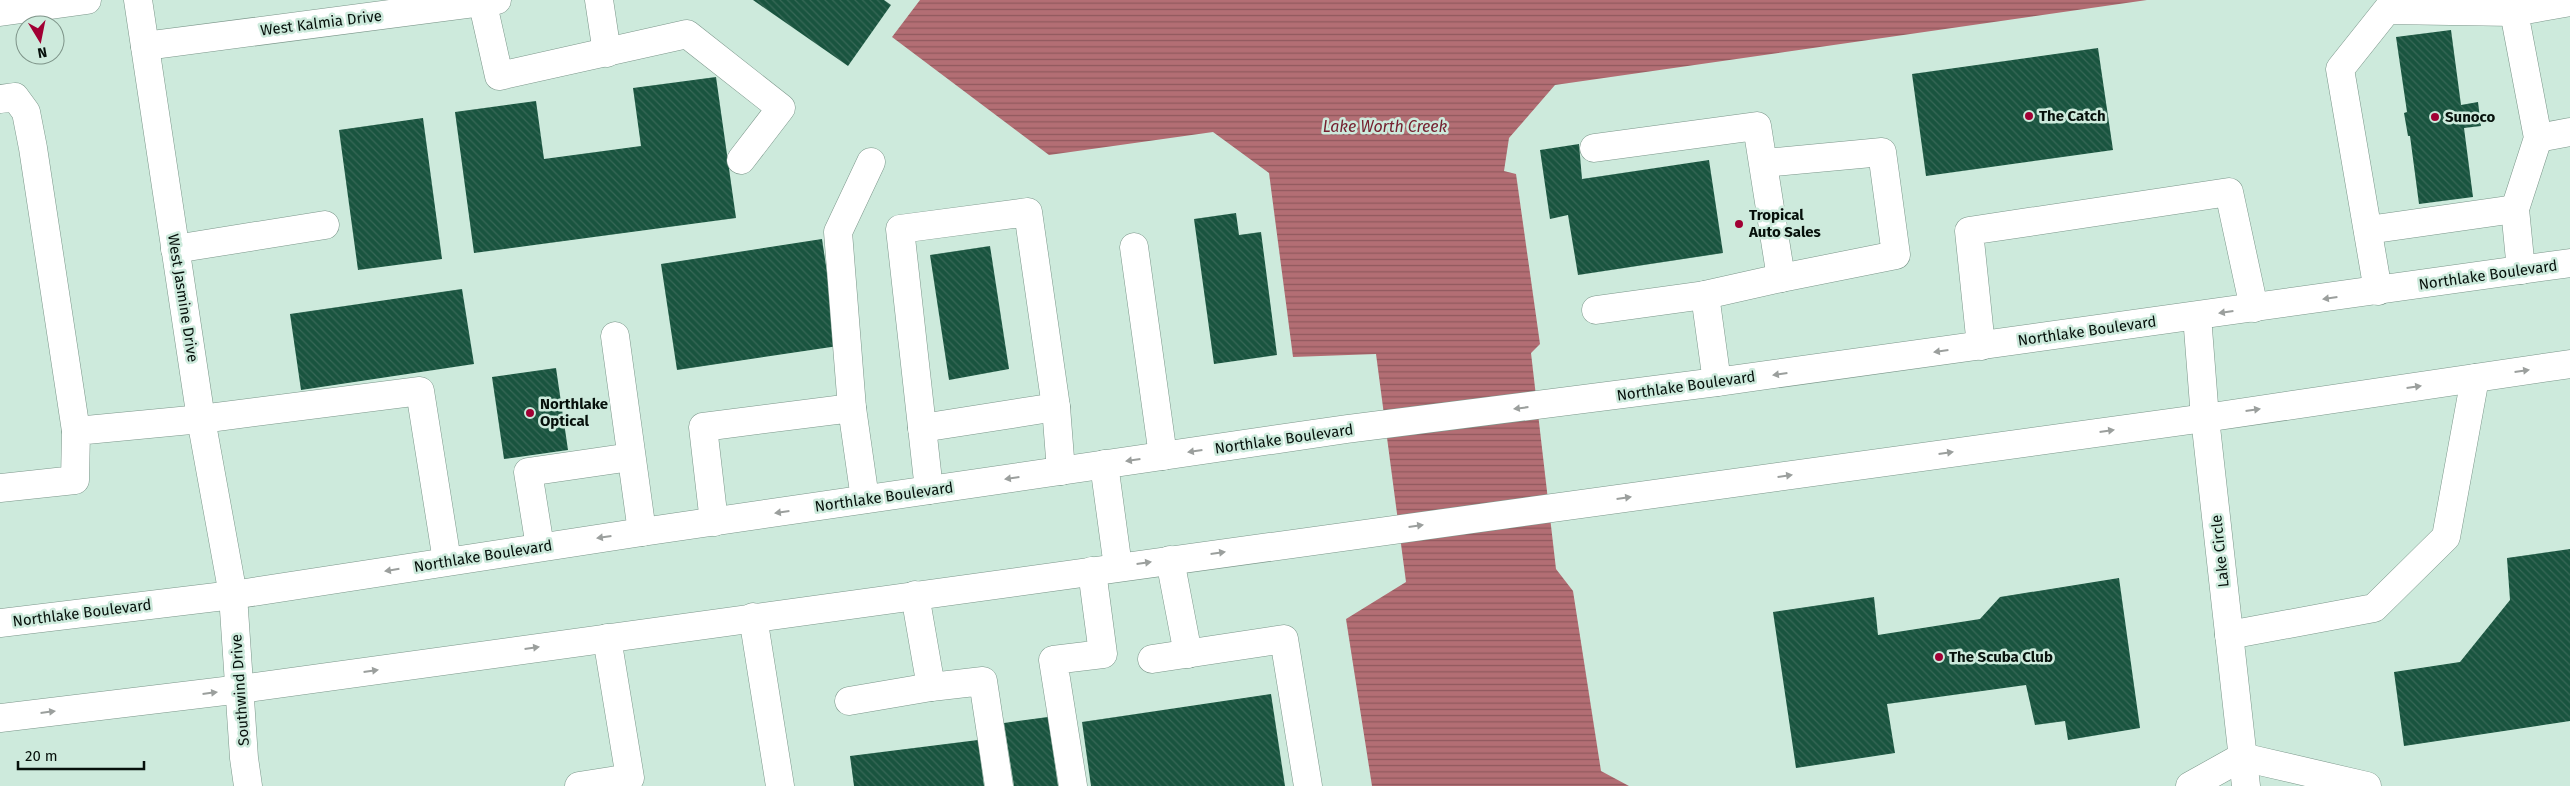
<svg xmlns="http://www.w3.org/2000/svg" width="2570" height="786" font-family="'Fira Sans',sans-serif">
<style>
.water{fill:url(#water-rules)}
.building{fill:url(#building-back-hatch)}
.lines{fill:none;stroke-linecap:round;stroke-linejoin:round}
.minor-casing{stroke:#7b968a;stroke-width:29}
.major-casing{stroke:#7b968a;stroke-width:29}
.minor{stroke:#fff;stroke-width:28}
.major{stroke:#fff;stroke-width:28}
.oneway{fill:#9b9f9d}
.poi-dot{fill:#a10034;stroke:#cdeadc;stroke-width:2}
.labels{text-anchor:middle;stroke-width:5;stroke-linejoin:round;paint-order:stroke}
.street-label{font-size:15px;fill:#06100b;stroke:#cdeadc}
.poi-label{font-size:15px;font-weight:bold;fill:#06100b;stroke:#cdeadc;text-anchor:start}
.water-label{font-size:16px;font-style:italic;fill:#75202f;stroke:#cdeadc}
</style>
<defs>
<pattern id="water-rules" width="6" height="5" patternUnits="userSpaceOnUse" patternTransform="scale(1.25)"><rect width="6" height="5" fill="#b36e74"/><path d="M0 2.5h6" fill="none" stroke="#90595d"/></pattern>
<pattern id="building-back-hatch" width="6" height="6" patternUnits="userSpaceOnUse" patternTransform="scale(1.25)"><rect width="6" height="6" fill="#19543f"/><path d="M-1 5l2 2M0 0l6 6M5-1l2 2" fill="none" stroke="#386857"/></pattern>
</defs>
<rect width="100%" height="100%" fill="#cdeadc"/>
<!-- water -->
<polygon class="water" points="920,0 2147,0 1555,85 1509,138 1504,171 1516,174 1540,344 1531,353 1556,569 1573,591 1601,771 1629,786 1372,786 1346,619 1406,582 1376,354 1293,357 1269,173 1213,132 1049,155 892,37"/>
<!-- building -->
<g class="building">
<polygon points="753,0 884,0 891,5 848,66"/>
<polygon points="2451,30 2461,105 2478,102 2481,126 2464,128 2473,197 2419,204 2410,136 2408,136 2404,113 2407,112 2396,37"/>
<polygon points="2098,48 2113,150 1926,176 1912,74"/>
<polygon points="716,77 736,218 474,253 455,112 536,101 544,159 641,146 633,88"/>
<polygon points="423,118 442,259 358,270 339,130"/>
<polygon points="1579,144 1582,179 1709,160 1723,253 1578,275 1568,215 1550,219 1540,150"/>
<polygon points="1236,213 1239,235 1261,232 1277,355 1214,364 1194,219"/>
<polygon points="822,239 838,346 677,370 661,264"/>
<polygon points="990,246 1009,369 949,380 930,255"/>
<polygon points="462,289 474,364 301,390 290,314"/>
<polygon points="556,368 568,450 504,459 492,377"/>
<polygon points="2570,549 2570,721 2404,746 2394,672 2460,662 2510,600 2507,558"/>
<polygon points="2119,578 2140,728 2068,740 2065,721 2035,725 2026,685 1887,704 1895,753 1796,768 1773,612 1874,597 1878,635 1980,619 2000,597"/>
<polygon points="1271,694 1285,786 1091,786 1082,722"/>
<polygon points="1048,717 1058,786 1014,786 1004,723"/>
<polygon points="978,740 984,786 854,786 850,756"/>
</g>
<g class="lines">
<!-- minor casing -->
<g class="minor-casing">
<g id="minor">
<polyline points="138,0 201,419 233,595 244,758 248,786"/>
<polyline points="482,0 499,76 687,34 781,108 741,160"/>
<polyline points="599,0 607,53"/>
<polyline points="0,12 87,0"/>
<polyline points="145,46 497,0"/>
<polyline points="0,99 15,97 26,112 33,148 76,431"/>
<polyline points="2538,138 2570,132"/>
<polyline points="1594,148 1757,126 1781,278 1705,295"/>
<polyline points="1765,163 1882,152 1896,255 1781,278"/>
<polyline points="2368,230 2515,209"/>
<polyline points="1134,247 1163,456"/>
<polyline points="175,249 325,225"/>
<polyline points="2521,270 2515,209 2538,138 2514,12 2570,2"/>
<polyline points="2378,291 2340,69 2387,10 2514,12"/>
<polyline points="1596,310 1705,295 1717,382"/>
<polyline points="2197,316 2205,418 2246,786"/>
<polyline points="615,336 642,532"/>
<polyline points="1981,346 1969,231 2229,192 2254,308"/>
<polyline points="852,408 838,232 871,162"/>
<polyline points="922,428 1056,407"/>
<polyline points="0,488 75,480 76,431 201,419 420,391 447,561"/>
<polyline points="929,490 900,229 1028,212 1056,407 1061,471"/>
<polyline points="714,522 703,427 852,408 865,499"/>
<polyline points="540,547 528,472 631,457"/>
<polyline points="1170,560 1188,654"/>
<polyline points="915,595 931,687"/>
<polyline points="753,617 780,786"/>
<polyline points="2229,635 2374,608 2446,537 2475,378"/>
<polyline points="1152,659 1284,639 1308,786"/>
<polyline points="849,701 931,687 983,681 999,786"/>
<polyline points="579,786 630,778 607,638"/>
<polyline points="1073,786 1053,660 1103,654 1092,571"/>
<polyline points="2190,786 2242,757 2367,786"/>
</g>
</g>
<!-- major casing -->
<g class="major-casing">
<g id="major">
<polyline points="1104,464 1118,567"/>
<polyline points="0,623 233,595 642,532 1347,429 1717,382 2570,263"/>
<polyline points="0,718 241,689 2205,418 2570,364"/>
</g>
</g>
<!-- minor -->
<use href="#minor" class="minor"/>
<!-- major -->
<use href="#major" class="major"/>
</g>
<!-- one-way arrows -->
<defs><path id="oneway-solid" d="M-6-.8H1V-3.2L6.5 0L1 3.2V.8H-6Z" transform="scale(1.25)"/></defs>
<g class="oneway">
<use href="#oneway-solid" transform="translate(2330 298) rotate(172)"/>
<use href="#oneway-solid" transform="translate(2226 312) rotate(172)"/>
<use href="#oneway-solid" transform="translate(1941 351) rotate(172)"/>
<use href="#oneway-solid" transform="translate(2522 371) rotate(-8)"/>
<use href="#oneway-solid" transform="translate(1780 374) rotate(172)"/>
<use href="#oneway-solid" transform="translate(2414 387) rotate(-8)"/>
<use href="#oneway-solid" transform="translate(1521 408) rotate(173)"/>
<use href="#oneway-solid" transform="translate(2253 410) rotate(-8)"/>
<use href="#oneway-solid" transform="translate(2107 431) rotate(-8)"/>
<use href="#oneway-solid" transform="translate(1195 451) rotate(172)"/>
<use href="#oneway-solid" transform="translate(1946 453) rotate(-8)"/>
<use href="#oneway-solid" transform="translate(1133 460) rotate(172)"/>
<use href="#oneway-solid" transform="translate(1785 476) rotate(-8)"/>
<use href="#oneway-solid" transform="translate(1012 478) rotate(172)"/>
<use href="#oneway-solid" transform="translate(1624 498) rotate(-8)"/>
<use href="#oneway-solid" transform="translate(782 512) rotate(172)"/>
<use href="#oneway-solid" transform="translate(1416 526) rotate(-8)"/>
<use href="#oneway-solid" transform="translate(604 537) rotate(172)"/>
<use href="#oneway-solid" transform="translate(1218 553) rotate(-8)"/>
<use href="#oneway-solid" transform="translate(1144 563) rotate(-8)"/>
<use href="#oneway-solid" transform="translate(392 570) rotate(171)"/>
<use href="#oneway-solid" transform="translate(532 648) rotate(-8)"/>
<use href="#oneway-solid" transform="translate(371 671) rotate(-8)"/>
<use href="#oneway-solid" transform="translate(210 693) rotate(-7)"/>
<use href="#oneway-solid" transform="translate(48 712) rotate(-7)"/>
</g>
<!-- markers -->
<g class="poi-dot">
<circle cx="2029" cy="116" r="5"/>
<circle cx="2435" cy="117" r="5"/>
<circle cx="1739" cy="224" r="5"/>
<circle cx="530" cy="413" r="5"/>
<circle cx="1939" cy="657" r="5"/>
</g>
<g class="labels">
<!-- street labels -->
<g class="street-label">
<text transform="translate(321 23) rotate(-7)" y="5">West Kalmia Drive</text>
<text transform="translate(2488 275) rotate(-8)" y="5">Northlake Boulevard</text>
<text transform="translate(183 298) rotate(81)" y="5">West Jasmine Drive</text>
<text transform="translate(2087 331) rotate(-8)" y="5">Northlake Boulevard</text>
<text transform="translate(1686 386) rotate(-8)" y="5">Northlake Boulevard</text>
<text transform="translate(1284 439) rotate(-8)" y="5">Northlake Boulevard</text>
<text transform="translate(884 497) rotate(-8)" y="5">Northlake Boulevard</text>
<text transform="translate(2220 551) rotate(-96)" y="5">Lake Circle</text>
<text transform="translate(483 556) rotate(-9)" y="5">Northlake Boulevard</text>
<text transform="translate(82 613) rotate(-7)" y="5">Northlake Boulevard</text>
<text transform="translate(240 690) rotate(-94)" y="5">Southwind Drive</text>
</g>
<!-- poi labels -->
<g class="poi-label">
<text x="2039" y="121">The Catch</text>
<text x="2445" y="122">Sunoco</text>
<text x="1749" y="220">Tropical<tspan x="1749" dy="17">Auto Sales</tspan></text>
<text x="540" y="409">Northlake<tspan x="540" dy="17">Optical</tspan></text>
<text x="1949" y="662">The Scuba Club</text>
</g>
<!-- water labels -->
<g class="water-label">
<text x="1385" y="132">Lake Worth Creek</text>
</g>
</g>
<!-- north arrow -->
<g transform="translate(40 40) rotate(170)"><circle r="24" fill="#cdeadc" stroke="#7d9388"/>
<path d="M0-4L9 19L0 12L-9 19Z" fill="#a10034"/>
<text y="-8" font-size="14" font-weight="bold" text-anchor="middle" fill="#06100b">N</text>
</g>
<!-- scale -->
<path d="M18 761v8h126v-8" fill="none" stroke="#06100b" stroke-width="2.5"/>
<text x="25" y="761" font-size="15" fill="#06100b" stroke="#cdeadc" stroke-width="4" paint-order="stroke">20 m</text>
</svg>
